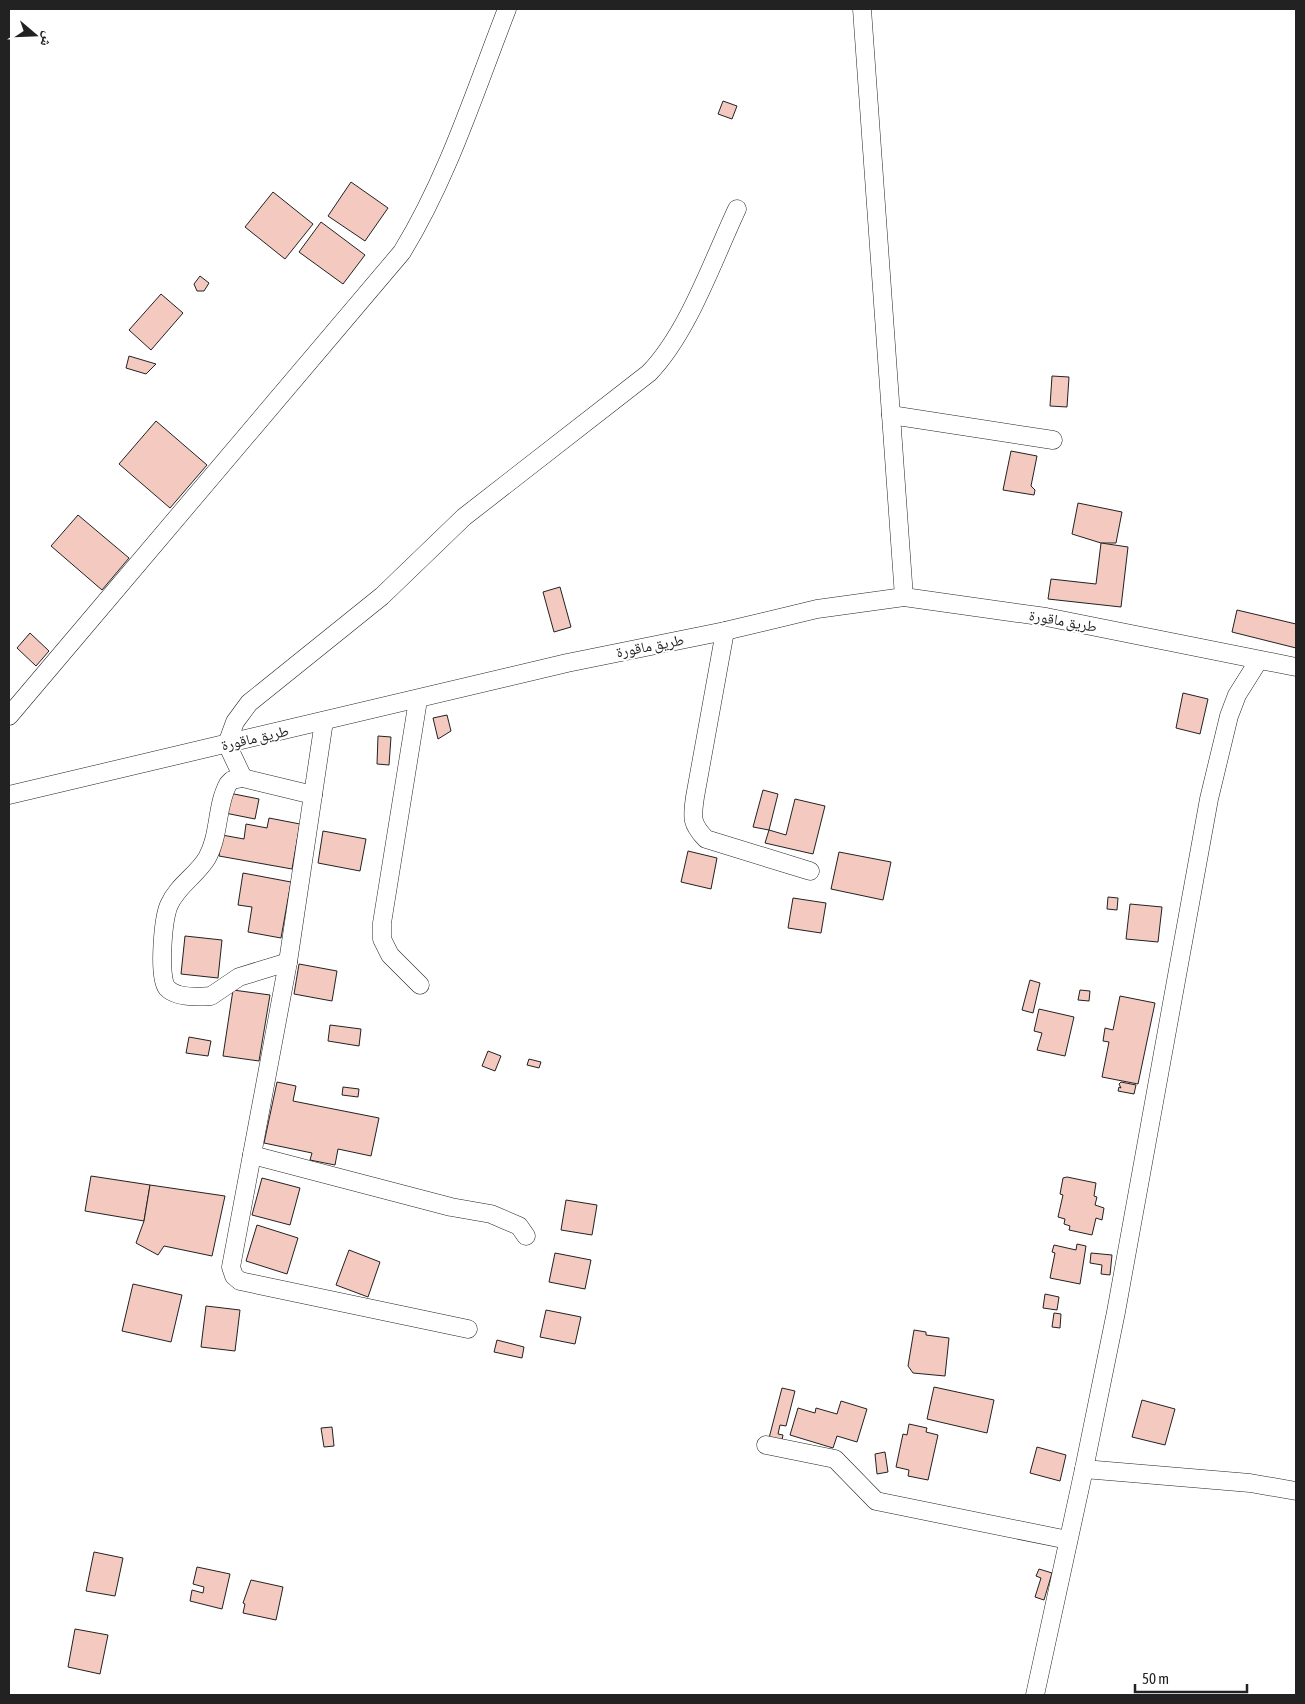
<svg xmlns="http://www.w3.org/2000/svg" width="1305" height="1704" font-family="'Asap Condensed','Noto Naskh Arabic',sans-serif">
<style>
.building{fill:#f3c9c0;stroke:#222}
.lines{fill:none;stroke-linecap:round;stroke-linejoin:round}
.minor-casing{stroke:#222;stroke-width:19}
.minor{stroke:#fff;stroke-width:18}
.labels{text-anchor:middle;stroke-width:4;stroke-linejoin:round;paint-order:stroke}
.street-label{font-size:15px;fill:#222;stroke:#fff}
</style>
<rect width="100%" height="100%" fill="#fff"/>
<!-- building -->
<g class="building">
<polygon points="723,101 737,106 732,119 718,114"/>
<polygon points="351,182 388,208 365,241 328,216"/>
<polygon points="273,192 313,224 285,259 245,227"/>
<polygon points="321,222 365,255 343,284 299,252"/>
<polygon points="200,276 209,283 204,291 197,291 194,284"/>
<polygon points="161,294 183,313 151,350 129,330"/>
<polygon points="129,356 156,364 146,374 126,368"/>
<polygon points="1052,376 1069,377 1067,407 1050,406"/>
<polygon points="156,421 207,465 170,508 119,464"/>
<polygon points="1011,451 1037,456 1031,486 1035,490 1034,495 1003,490"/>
<polygon points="1078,503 1122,512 1116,543 1101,543 1072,534"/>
<polygon points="78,515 129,558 102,590 51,546"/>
<polygon points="1101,543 1128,547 1121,607 1048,599 1051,579 1096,584"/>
<polygon points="560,587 571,627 554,632 543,592"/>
<polygon points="1237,610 1296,624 1296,648 1232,632"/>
<polygon points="30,633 49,651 36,666 17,648"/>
<polygon points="1183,693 1208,699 1200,734 1176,728"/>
<polygon points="447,715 451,731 438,739 433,718"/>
<polygon points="378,736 391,737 389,765 377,764"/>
<polygon points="763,790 778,794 769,830 753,827"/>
<polygon points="229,793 259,799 255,819 225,813"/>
<polygon points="795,799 825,806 813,854 765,843 769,830 786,835"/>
<polygon points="269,818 300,824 292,869 219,856 222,835 244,839 246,824 267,828"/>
<polygon points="323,831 366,839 360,871 318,863"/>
<polygon points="688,851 717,858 711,889 681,882"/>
<polygon points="839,852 891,862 883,900 831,889"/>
<polygon points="243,873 291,882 281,938 248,932 252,907 238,905"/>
<polygon points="1108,897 1118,898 1117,910 1107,909"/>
<polygon points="793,898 826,903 821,933 788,928"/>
<polygon points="1130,904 1162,907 1158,942 1126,939"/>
<polygon points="185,936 222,940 218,978 181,974"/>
<polygon points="299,964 337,971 332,1001 294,994"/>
<polygon points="1030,980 1040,983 1033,1013 1022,1010"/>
<polygon points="233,990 270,995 259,1061 223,1056"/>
<polygon points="1080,990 1090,991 1089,1001 1078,1000"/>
<polygon points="1120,996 1155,1003 1138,1084 1102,1077 1109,1042 1103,1041 1105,1028 1113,1030"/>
<polygon points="1039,1009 1074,1017 1065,1056 1037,1050 1042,1033 1034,1031"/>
<polygon points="330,1025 361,1029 359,1046 328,1041"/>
<polygon points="189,1037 211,1041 208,1056 186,1053"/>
<polygon points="488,1051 501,1056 495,1071 482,1066"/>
<polygon points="529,1059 541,1062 539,1068 527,1065"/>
<polygon points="277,1082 296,1086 293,1101 379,1118 371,1156 338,1149 335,1165 310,1160 312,1153 264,1143"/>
<polygon points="1121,1082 1136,1085 1134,1094 1118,1091 1119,1087 1121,1088 1119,1084"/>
<polygon points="343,1087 359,1089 358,1097 342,1095"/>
<polygon points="91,1176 150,1185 144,1221 85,1211"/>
<polygon points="1067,1177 1096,1183 1094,1196 1097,1197 1095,1205 1104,1208 1102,1220 1096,1218 1092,1235 1069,1230 1070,1226 1064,1224 1065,1219 1058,1217 1063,1195 1060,1194 1063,1178"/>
<polygon points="262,1178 300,1188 290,1225 252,1215"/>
<polygon points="150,1185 225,1196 212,1256 164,1246 158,1255 136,1243 144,1221"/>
<polygon points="566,1200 597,1205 592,1235 561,1230"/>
<polygon points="257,1225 298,1238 287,1274 246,1261"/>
<polygon points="1077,1244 1086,1246 1080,1284 1050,1278 1055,1253 1052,1252 1054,1245 1076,1250"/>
<polygon points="349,1250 380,1262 368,1297 336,1285"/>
<polygon points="555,1253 591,1260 585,1289 549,1282"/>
<polygon points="1091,1253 1112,1255 1110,1275 1101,1274 1102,1265 1090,1263"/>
<polygon points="133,1284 182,1295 171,1342 122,1331"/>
<polygon points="1045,1294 1059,1297 1057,1310 1043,1308"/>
<polygon points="206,1306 240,1310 235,1351 201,1347"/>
<polygon points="546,1310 581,1317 575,1344 540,1337"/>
<polygon points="1054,1313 1061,1314 1060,1328 1052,1327"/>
<polygon points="914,1330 926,1332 926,1335 949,1338 945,1376 913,1373 908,1366"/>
<polygon points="497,1340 524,1347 522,1358 494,1352"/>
<polygon points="934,1387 994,1400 987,1433 927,1419"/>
<polygon points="782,1388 795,1391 786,1426 780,1425 778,1434 783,1435 781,1445 768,1442"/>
<polygon points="1142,1400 1175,1409 1165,1445 1132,1437"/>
<polygon points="841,1401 867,1409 857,1442 837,1436 833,1448 790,1435 798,1408 815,1413 816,1408 837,1414"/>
<polygon points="909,1424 927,1428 926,1432 938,1435 928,1480 908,1476 909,1470 896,1467 903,1434 907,1435"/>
<polygon points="332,1427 334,1446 324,1447 321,1428"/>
<polygon points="1037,1447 1066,1455 1060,1481 1030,1473"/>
<polygon points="885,1452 888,1472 877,1474 875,1454"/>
<polygon points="94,1552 123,1558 115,1596 86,1591"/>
<polygon points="197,1567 230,1574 222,1609 190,1601 192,1590 203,1593 204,1587 193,1584"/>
<polygon points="1039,1569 1052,1573 1044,1600 1035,1597 1041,1578 1036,1576"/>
<polygon points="251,1580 283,1587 276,1620 243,1613 245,1604 243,1603"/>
<polygon points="75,1629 108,1635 100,1674 68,1667"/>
</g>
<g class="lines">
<!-- minor casing -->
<g class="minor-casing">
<g id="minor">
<polyline points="862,9 904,597"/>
<polyline points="891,415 1053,440"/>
<path d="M 725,631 L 695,797 C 692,817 691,824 706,839 L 810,871"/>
<polyline points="418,700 382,923 382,939 390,955 420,985"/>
<path d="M 9,716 L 402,252 C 448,177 475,91 507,9"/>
<polyline points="324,721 288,962 231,1267 234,1276 240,1281 468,1329"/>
<polyline points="243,778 313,795"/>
<polyline points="9,795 567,663 725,631 817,609 904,597 1046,617 1296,667"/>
<path d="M 288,962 L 239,977 L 211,996 C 199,997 176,998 167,988 C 158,977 163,919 169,905 C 177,886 197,875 207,858 C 220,835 216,806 228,784 L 232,780 L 243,778 L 227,744 L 235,722 L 249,703 L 382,596 L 464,517 L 649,373 C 688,333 713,260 737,209"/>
<polyline points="252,1155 451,1207 491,1214 519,1226 526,1236"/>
<polyline points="766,1445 835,1459 876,1501 1068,1540"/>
<polyline points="1084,1469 1250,1483 1296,1491"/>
<polyline points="1035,1695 1084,1469 1116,1312 1209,799 1229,716 1237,695 1259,660"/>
</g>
</g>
<!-- minor -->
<use href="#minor" class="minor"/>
</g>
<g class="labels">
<!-- street labels -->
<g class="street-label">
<text transform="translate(1063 621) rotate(10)" y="5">طريق ماقورة</text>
<text transform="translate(650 646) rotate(-11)" y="5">طريق ماقورة</text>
<text transform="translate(255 738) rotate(-13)" y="5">طريق ماقورة</text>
</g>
</g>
<!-- border -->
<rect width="1305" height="1704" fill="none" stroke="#222222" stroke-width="20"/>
<!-- north arrow -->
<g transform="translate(35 35) rotate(109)" stroke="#ffffff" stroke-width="4" paint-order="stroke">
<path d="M0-4L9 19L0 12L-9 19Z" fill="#222222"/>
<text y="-8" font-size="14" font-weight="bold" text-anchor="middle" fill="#222222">ش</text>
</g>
<!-- scale -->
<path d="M1135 1684v8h112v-8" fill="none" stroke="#222222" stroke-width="2.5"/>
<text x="1142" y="1684" font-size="15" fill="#222222" stroke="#ffffff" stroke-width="4" paint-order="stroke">50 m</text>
</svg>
